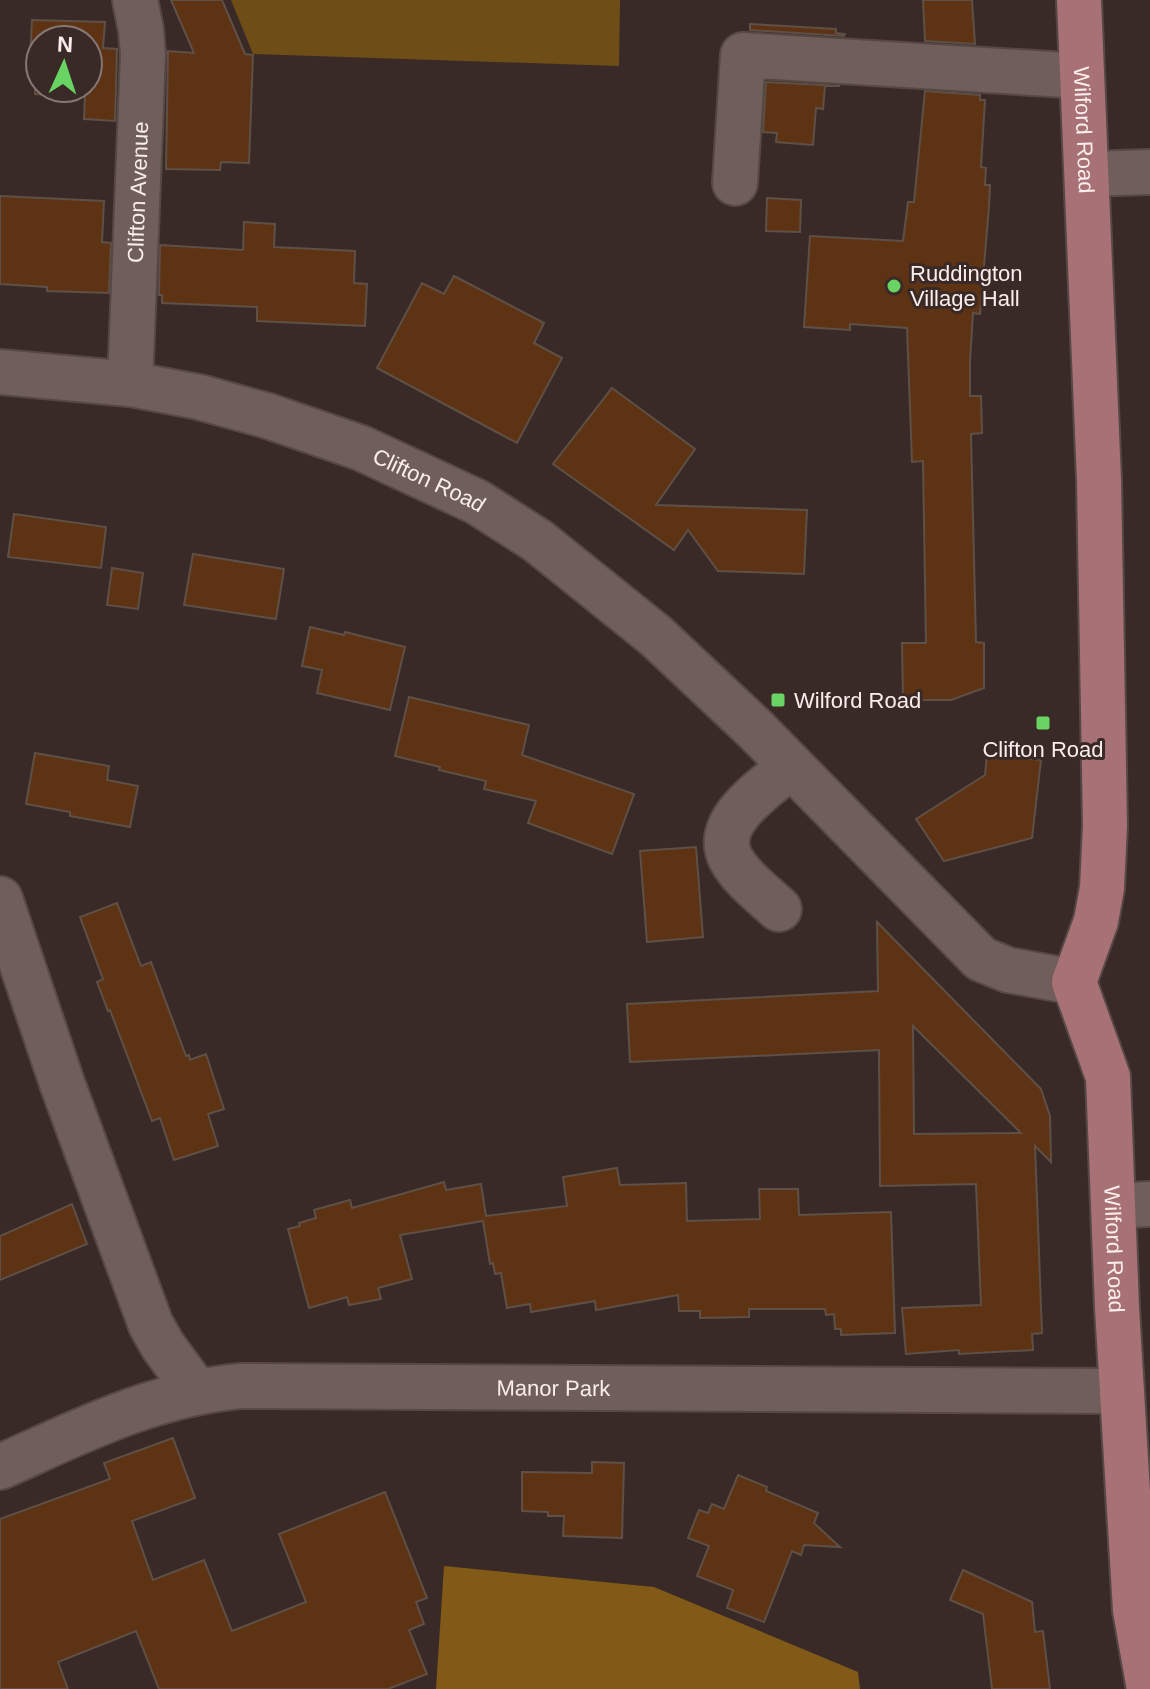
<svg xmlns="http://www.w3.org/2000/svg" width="1150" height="1689" font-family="Arial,sans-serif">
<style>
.green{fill:#6e4e16}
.forest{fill:#805a16}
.building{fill:#5d3313;stroke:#5e5046;stroke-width:2;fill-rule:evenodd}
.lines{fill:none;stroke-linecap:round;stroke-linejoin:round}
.minor-casing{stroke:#554845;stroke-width:48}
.major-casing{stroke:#554845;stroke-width:48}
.minor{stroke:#705e5a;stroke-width:44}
.major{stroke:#a87176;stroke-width:44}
.poi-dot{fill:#69d464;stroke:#3a2a27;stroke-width:3}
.labels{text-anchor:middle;stroke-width:6;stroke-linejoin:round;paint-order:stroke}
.street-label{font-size:22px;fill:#f9eeeb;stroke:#3a2a27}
.poi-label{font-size:22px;fill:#f9eeeb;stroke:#3a2a27;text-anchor:start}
</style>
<rect width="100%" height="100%" fill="#3a2a27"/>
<!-- green -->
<polygon class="green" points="231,0 620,0 619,66 253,54"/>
<!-- forest -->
<polygon class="forest" points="444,1566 654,1587 858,1672 860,1689 436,1689"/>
<!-- building -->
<g class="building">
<polygon points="171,0 222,0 245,54 253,55 249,163 221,162 220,170 166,169 168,51 194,53"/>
<polygon points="923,0 972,0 975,44 925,41"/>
<path d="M 32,20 L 105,22 L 103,48 L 117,49 L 115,121 L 84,119 L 85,96 L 35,94 L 37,62 L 30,61 ZM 40,40 L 88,40 L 88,88 L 40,88 Z"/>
<polygon points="750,24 836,29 836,33 845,34 844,36 750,30"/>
<polygon points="766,82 840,86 825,86 823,109 816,108 813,145 776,142 777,133 763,132"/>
<polygon points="925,91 980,95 980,100 985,100 981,167 986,168 985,185 990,185 989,206 980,314 973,313 970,361 970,396 981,396 982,433 971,434 976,642 984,643 984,688 951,700 903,700 902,643 926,643 923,461 912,462 907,328 850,324 850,330 804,327 810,236 903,241 908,202 914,202"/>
<polygon points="0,196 104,201 102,242 111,243 109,293 47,291 47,287 0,284"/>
<polygon points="767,198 801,200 800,232 766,231"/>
<polygon points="244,222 275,224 274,247 355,251 354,283 367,284 365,326 257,321 257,307 162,303 162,295 159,295 160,245 243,250"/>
<polygon points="454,276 544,323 534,343 562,358 517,443 377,368 422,283 444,294"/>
<polygon points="612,388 695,449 656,505 807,510 804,574 718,571 688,530 674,550 553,464"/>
<polygon points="14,514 106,527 101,568 8,557"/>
<polygon points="193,554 284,569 276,619 184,605"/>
<polygon points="112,568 143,573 138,609 107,605"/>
<polygon points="310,627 344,635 345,632 405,647 390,710 317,693 322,670 302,666"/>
<polygon points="409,697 529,725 522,755 634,794 612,854 528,823 536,801 484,789 486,781 439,770 440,767 395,756"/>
<polygon points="35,753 109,766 107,780 138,786 130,827 70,816 70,812 26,804"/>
<polygon points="987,754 1041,760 1032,838 944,861 916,819 985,775"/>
<polygon points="696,847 703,937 647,942 640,851"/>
<polygon points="117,903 141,966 151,962 186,1056 189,1055 190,1060 206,1054 224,1109 208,1114 218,1146 174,1160 160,1118 152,1121 110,1010 108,1011 97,982 103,979 80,917"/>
<path d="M 877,922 L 1041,1089 L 1050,1116 L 1051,1162 L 1035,1146 L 1042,1333 L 1032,1334 L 1033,1350 L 959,1354 L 959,1350 L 906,1354 L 902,1308 L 981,1305 L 976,1184 L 880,1186 L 879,1050 L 630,1062 L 627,1004 L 878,991 ZM 913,1026 L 1021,1133 L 914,1134 Z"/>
<polygon points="617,1168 620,1185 686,1183 687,1221 760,1219 759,1189 798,1189 799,1215 891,1212 895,1333 841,1335 841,1329 835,1329 834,1314 826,1315 825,1309 749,1309 749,1317 700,1318 700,1311 679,1311 678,1295 596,1310 595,1301 531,1312 530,1304 507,1308 501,1273 495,1274 493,1263 490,1264 483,1221 400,1235 412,1279 378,1288 381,1299 349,1305 347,1297 309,1308 288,1229 300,1226 299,1223 316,1218 314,1210 350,1200 352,1208 444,1182 446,1190 481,1184 486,1216 567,1206 563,1177"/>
<polygon points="72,1204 87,1244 0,1280 0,1236"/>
<polygon points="173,1438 195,1498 132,1521 153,1580 204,1560 232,1631 306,1602 279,1534 385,1492 427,1598 416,1602 424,1624 409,1630 427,1674 388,1689 159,1689 136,1631 58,1662 68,1689 0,1689 0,1519 110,1479 104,1463"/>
<polygon points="592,1462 624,1463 622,1538 563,1536 564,1516 548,1516 548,1512 522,1511 522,1472 592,1473"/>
<polygon points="738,1475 767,1487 766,1491 818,1513 814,1523 840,1547 804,1545 801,1555 792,1551 764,1622 727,1608 733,1590 697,1576 709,1546 688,1538 699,1510 708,1513 712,1504 724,1509"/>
<polygon points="963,1570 1032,1602 1035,1632 1043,1631 1050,1689 992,1689 983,1614 950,1600"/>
</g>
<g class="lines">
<!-- minor casing -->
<g class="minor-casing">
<g id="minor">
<polyline points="1087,174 1150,172"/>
<polyline points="735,183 743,55 1082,76"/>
<path id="s1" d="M 0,372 L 130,384 L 199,397 L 268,416 L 361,448 L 477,502 L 538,541 L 656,636 L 755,729 L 981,959 L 1008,970 L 1074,982"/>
<path id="s2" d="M 130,384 L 143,54 L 141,30 L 135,0"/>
<polyline points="0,899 62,1083 151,1325 163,1346 196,1391"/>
<path d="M 779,909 C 763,894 742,879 731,859 C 711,821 767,787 791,766"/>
<polyline points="1114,1206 1150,1204"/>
<path id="s3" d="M 0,1467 C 81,1431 152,1394 241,1386 L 1122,1391"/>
</g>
</g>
<!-- major casing -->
<g class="major-casing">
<g id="major">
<path id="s4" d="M 1079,0 L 1099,480 L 1105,826 L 1102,888 L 1096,921 L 1074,982 L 1108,1077 L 1117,1308 L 1135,1610 L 1149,1689"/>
</g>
</g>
<!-- minor -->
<use href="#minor" class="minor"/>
<!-- major -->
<use href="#major" class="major"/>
</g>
<!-- markers -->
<g class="poi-dot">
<circle cx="894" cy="286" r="8"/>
<rect x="770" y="692" width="16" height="16" rx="4"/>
<rect x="1035" y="715" width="16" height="16" rx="4"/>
</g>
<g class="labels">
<!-- street labels -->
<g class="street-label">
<text dy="8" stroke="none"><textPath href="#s4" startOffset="130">Wilford Road</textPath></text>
<text dy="8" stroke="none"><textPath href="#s2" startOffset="192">Clifton Avenue</textPath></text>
<text dy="8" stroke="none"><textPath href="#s1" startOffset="446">Clifton Road</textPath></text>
<text dy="8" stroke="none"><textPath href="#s4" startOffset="1260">Wilford Road</textPath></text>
<text dy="8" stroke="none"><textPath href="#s3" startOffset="568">Manor Park</textPath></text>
</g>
<!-- poi labels -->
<g class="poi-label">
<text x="910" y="281">Ruddington<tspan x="910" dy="25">Village Hall</tspan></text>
<text x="794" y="708">Wilford Road</text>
<text x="1043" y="757" text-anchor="middle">Clifton Road</text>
</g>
</g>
<!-- north arrow -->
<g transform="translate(64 64) rotate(3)"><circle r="38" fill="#3a2a27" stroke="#867875" stroke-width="2"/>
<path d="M0-6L14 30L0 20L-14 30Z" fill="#69d464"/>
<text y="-12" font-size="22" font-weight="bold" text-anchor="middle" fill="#f9eeeb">N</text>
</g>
</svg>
